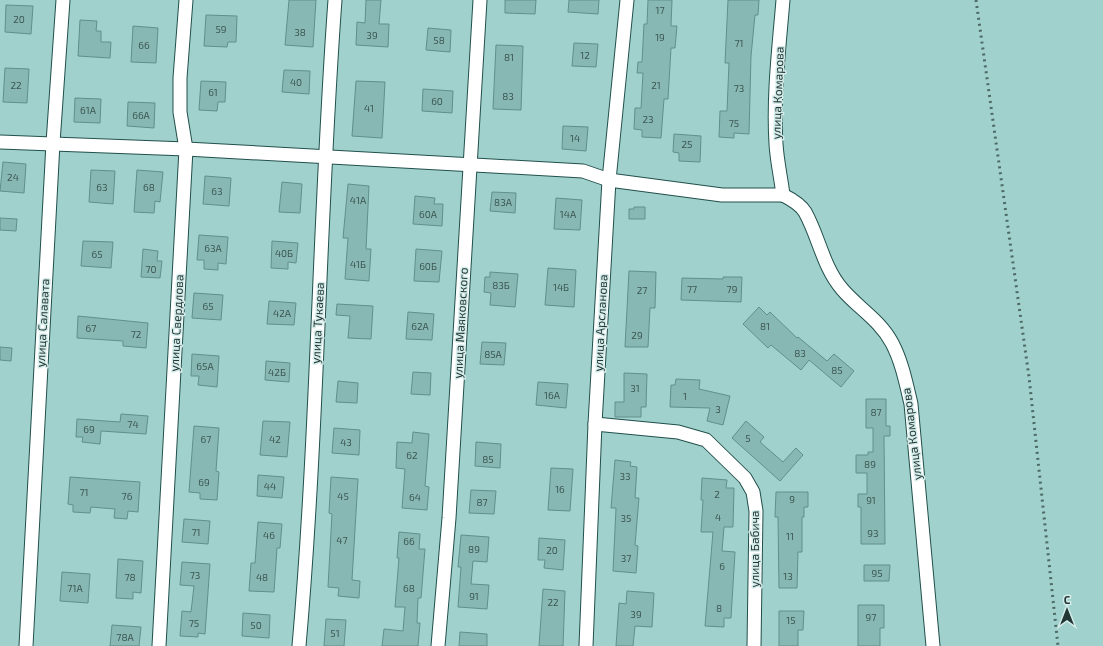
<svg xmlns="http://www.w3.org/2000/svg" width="1103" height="646" font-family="'Exo 2',sans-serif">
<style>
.building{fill:#88b8b3;stroke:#61908b}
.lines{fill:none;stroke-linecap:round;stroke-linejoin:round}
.minor-casing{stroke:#21504c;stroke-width:15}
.minor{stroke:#fff;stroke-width:13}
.rail{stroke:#4d6a67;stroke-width:3;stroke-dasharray:2 4;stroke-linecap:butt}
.labels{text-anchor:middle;stroke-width:3;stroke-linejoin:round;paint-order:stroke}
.number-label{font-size:10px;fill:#3c5754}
.street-label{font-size:12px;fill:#233735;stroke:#d4ecea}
</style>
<rect width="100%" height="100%" fill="#a1d1cc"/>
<!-- building -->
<g class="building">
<polygon points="289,0 316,0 313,47 285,45"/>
<polygon points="366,0 381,0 379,24 389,24 388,47 356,45 357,22 365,23"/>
<polygon points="505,0 536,0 535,14 505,13"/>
<polygon points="569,0 599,0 598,14 568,12"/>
<polygon points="648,0 672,0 671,26 677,26 675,48 671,48 668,99 664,99 661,138 642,137 642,130 634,129 635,108 641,108 643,73 637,73 638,62 642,62 644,24 647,24"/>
<polygon points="728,0 759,0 758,15 755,15 751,56 749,134 734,133 734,138 719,137 720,111 727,111 729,63 725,63"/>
<polygon points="6,5 33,6 31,34 5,32"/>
<polygon points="206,15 237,16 236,42 228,42 227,47 204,46"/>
<polygon points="80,20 97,21 96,31 101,31 101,42 111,42 110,58 78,56"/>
<polygon points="133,26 158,28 156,63 131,62"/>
<polygon points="428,28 451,30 450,52 426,50"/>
<polygon points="574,43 598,44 596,67 572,66"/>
<polygon points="496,45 523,46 521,110 493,109"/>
<polygon points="5,68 29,69 27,103 3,102"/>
<polygon points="284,70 310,71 309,94 282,92"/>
<polygon points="201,81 226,82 225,102 218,102 217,111 199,110"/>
<polygon points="356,81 385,82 382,138 352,136"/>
<polygon points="423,89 453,91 452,113 422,111"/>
<polygon points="75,98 101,99 100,123 74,122"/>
<polygon points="128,102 155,103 154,128 127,126"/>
<polygon points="563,126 588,127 586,151 562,149"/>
<polygon points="674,134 701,136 700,162 679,161 679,153 673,152"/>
<polygon points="3,162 26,164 24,193 0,191"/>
<polygon points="91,170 115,171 113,204 89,202"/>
<polygon points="137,170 163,172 160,202 155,201 154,213 134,212"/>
<polygon points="205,176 231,178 229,206 203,204"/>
<polygon points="282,182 302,184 300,213 279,212"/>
<polygon points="348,184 369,186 366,249 371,249 369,281 345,279 348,238 343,238"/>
<polygon points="492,192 516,193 515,213 490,211"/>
<polygon points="415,196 435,198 434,204 443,204 442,226 413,224"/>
<polygon points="556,198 582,200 580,230 554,229"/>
<polygon points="634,207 645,207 645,219 629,219 629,209 634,209"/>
<polygon points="0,218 17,219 16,231 0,230"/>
<polygon points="199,235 228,237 226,264 218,263 218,270 204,269 204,260 197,260"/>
<polygon points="83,241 113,242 111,268 81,266"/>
<polygon points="272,241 298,243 296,263 288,262 288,269 271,268"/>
<polygon points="143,249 158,251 157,261 162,261 160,278 141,277"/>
<polygon points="416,249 442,251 439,282 414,281"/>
<polygon points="548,268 576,270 574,307 545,305"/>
<polygon points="629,271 656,272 655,308 650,308 648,347 625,347"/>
<polygon points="490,272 518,274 515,307 490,305 491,293 484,292 485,277 490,277"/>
<polygon points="723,277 742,277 741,302 681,300 682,278 723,279"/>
<polygon points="194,293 223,295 221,320 192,318"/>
<polygon points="269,301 296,303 294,325 267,324"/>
<polygon points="337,304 373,306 371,339 348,338 350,316 336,315"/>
<polygon points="759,307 767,315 770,312 797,338 798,337 827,361 834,354 854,371 841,387 809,360 801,370 771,345 768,348 743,324"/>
<polygon points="408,312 434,314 432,340 406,339"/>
<polygon points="78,316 148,323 146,348 123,346 123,341 77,338"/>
<polygon points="482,342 506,343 504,365 480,364"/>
<polygon points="0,347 12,348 11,361 0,360"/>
<polygon points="192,354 219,356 217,387 198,385 199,376 191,376"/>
<polygon points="266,361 290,363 289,382 265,380"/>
<polygon points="413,372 431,373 430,395 411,394"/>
<polygon points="624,373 647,374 646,407 641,407 641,417 615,417 615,402 624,402"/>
<polygon points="676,379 700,380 699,389 730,396 723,425 707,421 710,408 670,407 671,385 675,385"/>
<polygon points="338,381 358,383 357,403 336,402"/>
<polygon points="538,382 568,384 566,408 536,405"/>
<polygon points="866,399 886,399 886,426 890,426 890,436 884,436 885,544 861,544 861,507 858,507 858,494 867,494 867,473 856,473 856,455 868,455 868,452 873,452 873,428 866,428"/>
<polygon points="121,414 148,416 146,434 101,431 100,444 82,442 83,437 76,437 77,419 120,422"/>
<polygon points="263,421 290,422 287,457 260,455"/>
<polygon points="746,421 764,437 760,442 783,462 796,448 803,455 780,481 732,438"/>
<polygon points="194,426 219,428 216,471 219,472 217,500 200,499 200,493 189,492"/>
<polygon points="334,428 360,430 359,455 332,453"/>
<polygon points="413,432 429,434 425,486 429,487 427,510 402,508 405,469 396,468 397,442 412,443"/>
<polygon points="476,442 501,444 500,468 475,466"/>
<polygon points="615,460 631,462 630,466 637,467 635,498 639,498 635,545 638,546 636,573 613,571 616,508 611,508"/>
<polygon points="551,468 573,469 570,511 548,510"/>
<polygon points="258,475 284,477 282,498 257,496"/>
<polygon points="70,477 140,482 138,512 128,511 127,519 114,518 115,509 91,507 90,513 73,512 73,505 68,504"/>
<polygon points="331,477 358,479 352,580 360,581 359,598 338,596 339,588 328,587 332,514 329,513"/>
<polygon points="702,478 727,480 726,488 734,488 733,527 724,527 722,551 735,552 731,618 724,618 724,627 705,626 713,532 701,532 703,500 701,500"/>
<polygon points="471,490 496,491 494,514 469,513"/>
<polygon points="776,492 808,492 808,507 804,507 804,517 802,517 802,552 798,552 797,588 779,588 778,517 775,517"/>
<polygon points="184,519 210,521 208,544 182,542"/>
<polygon points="258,522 282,524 280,548 277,548 274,592 249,591 251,563 255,563"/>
<polygon points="399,532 420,534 419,549 425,549 421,598 418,598 417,623 420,623 418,646 382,646 384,629 403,631 405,607 395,607 399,558 397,558"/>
<polygon points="461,535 489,537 487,562 473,561 471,584 489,585 487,609 458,607 461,567 458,567"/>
<polygon points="539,538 565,540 563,570 544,568 545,560 538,560"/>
<polygon points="118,559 143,561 141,593 133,592 133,599 116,598"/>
<polygon points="182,562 210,564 205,634 198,633 198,637 180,636 182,611 191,612 194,586 180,585"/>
<polygon points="864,565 890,565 889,581 864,581"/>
<polygon points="62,572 90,574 88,603 60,601"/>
<polygon points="543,589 565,591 563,646 539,646"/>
<polygon points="627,591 654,593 652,627 635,626 633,646 616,646 619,603 626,604"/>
<polygon points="858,605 884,605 884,628 880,628 880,646 858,646"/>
<polygon points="779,611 804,611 803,630 798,630 798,646 779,646"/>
<polygon points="243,613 270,615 269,638 242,636"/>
<polygon points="326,619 346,620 344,646 324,646"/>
<polygon points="112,625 141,627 139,646 110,646"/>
<polygon points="460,632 487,634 487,646 459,646"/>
</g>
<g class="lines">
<!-- minor casing -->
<g class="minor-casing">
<g id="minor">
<path d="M 783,0 C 779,48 773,96 776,144 C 777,161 781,178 783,195 C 791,199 800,204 805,212 C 819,237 823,267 842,289 C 858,308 880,320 892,343 C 902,362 906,383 911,404 L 933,646"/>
<polyline points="0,142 186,149 583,171 609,180 722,195 783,195"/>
<polyline points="595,424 678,432 706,440 745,478 753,492 756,511 754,646"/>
<polyline points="26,646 53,143 63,0"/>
<polyline points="159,646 186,149 180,112 180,78 186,0"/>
<path d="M 299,646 C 318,431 319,215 335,0"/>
<polyline points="438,646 449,518 480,0"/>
<polyline points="586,646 595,424 609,180 627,0"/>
</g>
</g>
<!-- minor -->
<use href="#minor" class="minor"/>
<!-- rail -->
<polyline class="rail" points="976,0 1029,377 1058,646"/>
</g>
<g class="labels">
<!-- number labels -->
<g class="number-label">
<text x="660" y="14">17</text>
<text x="19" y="23">20</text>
<text x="221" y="33">59</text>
<text x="300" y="36">38</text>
<text x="372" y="39">39</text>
<text x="660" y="41">19</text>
<text x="439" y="44">58</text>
<text x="739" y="47">71</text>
<text x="144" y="49">66</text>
<text x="585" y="59">12</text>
<text x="509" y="61">81</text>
<text x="296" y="86">40</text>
<text x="16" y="89">22</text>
<text x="656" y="89">21</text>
<text x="739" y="92">73</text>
<text x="213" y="96">61</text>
<text x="508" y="100">83</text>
<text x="437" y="105">60</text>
<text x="369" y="112">41</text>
<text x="88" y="114">61А</text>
<text x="141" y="119">66А</text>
<text x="648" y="123">23</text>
<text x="734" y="127">75</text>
<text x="575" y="142">14</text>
<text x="687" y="148">25</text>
<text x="13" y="181">24</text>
<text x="102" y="191">63</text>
<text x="149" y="191">68</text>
<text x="217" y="195">63</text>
<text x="358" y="204">41А</text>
<text x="503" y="206">83А</text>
<text x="428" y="218">60А</text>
<text x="568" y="218">14А</text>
<text x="213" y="252">63А</text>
<text x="284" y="257">40Б</text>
<text x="97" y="258">65</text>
<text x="358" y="268">41Б</text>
<text x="428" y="270">60Б</text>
<text x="151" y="273">70</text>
<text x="501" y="289">83Б</text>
<text x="561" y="291">14Б</text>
<text x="692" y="293">77</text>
<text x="732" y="293">79</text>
<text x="642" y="294">27</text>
<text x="208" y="310">65</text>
<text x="282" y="317">42А</text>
<text x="420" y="330">62А</text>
<text x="765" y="330">81</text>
<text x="91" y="332">67</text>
<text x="136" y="338">72</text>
<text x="637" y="339">29</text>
<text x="800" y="357">83</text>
<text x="493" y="358">85А</text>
<text x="205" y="370">65А</text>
<text x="837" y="374">85</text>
<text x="277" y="376">42Б</text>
<text x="635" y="392">31</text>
<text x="552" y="399">16А</text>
<text x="685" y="400">1</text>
<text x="718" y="413">3</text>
<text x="876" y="416">87</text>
<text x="133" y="428">74</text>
<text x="89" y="433">69</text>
<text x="748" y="442">5</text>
<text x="206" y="443">67</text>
<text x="275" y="443">42</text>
<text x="346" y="446">43</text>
<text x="412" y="459">62</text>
<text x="488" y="463">85</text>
<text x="870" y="468">89</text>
<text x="625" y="480">33</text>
<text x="204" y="486">69</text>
<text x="270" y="490">44</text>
<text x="560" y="493">16</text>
<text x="84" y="496">71</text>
<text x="717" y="498">2</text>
<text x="127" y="500">76</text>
<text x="343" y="500">45</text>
<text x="415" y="501">64</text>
<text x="792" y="503">9</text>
<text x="871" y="504">91</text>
<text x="482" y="506">87</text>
<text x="718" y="521">4</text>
<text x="626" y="522">35</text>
<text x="196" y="536">71</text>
<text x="873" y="537">93</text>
<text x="269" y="539">46</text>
<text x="790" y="540">11</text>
<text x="342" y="544">47</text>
<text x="409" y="545">66</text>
<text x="474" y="553">89</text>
<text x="552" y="554">20</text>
<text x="626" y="562">37</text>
<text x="722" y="570">6</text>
<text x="877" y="577">95</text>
<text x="195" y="579">73</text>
<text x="788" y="580">13</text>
<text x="130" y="581">78</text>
<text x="262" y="581">48</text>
<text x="75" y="592">71А</text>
<text x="409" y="592">68</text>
<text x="474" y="600">91</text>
<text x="553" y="606">22</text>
<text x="719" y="612">8</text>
<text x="636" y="618">39</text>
<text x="871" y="621">97</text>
<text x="791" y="624">15</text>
<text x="194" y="627">75</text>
<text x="256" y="629">50</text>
<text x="335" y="637">51</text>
<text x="125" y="641">78А</text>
</g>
<!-- street labels -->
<g class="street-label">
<text transform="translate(778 93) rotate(-88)" y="4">улица Комарова</text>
<text transform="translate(43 323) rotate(-87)" y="4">улица Салавата</text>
<text transform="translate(177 323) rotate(-87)" y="4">улица Свердлова</text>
<text transform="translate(318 323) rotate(-87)" y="4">улица Тукаева</text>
<text transform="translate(461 323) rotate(-87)" y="4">улица Маяковского</text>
<text transform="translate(601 323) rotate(-87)" y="4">улица Арсланова</text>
<text transform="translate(912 434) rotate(-97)" y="4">улица Комарова</text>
<text transform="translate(755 549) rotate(-90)" y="4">улица Бабича</text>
</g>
</g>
<!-- north arrow -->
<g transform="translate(1067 610)" stroke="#d4ecea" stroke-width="3" paint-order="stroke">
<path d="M0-3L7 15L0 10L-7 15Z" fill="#233735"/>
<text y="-6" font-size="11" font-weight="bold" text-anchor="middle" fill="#233735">С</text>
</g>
</svg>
